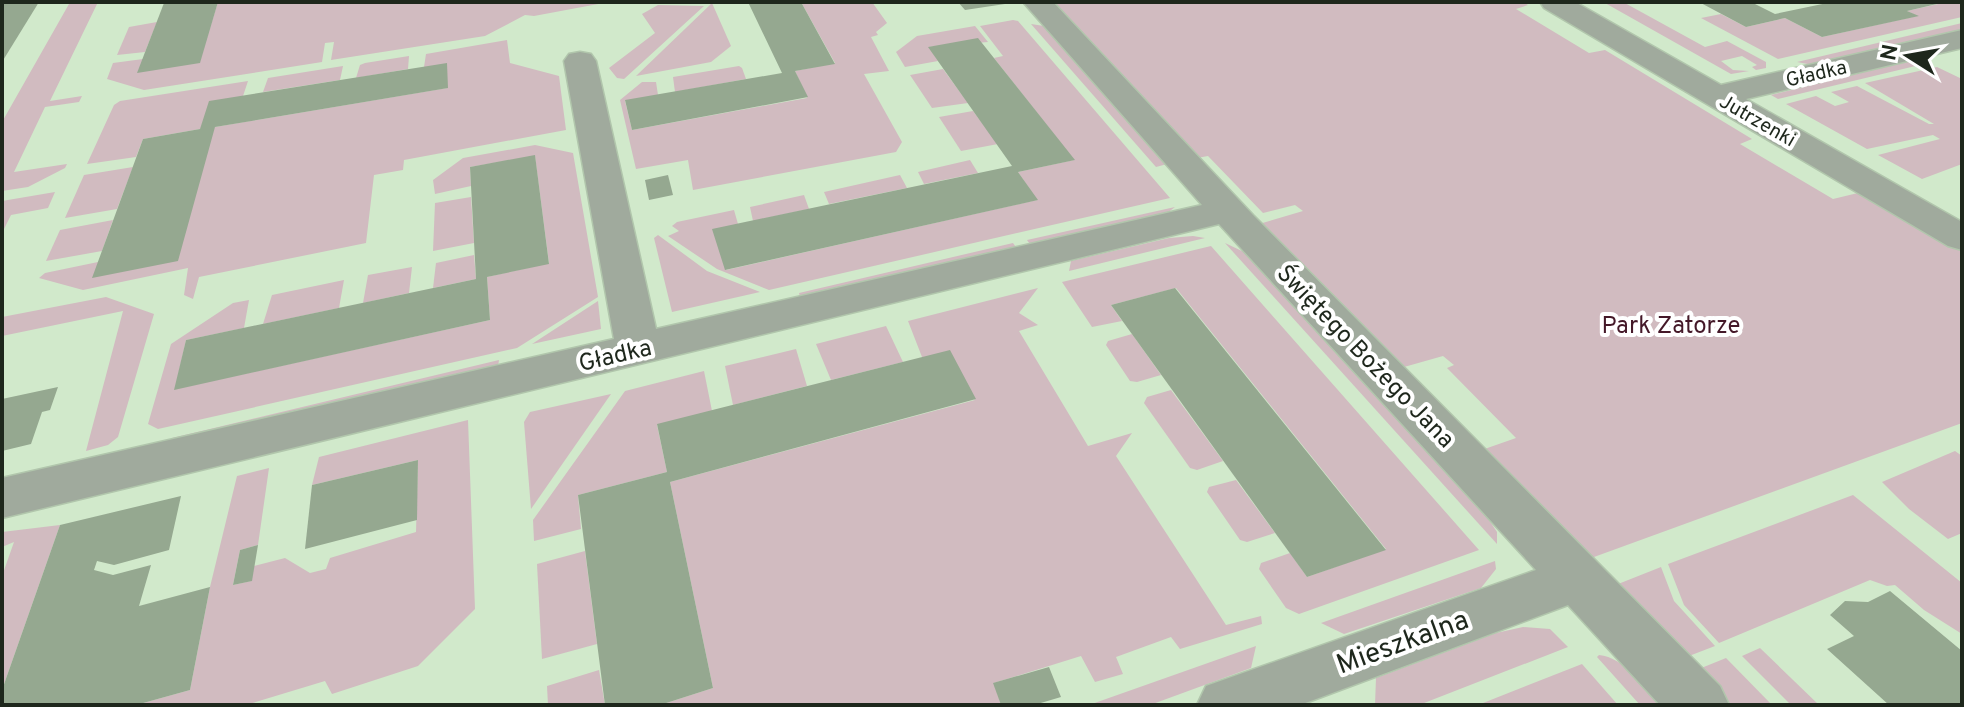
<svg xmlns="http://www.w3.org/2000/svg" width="1964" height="707" font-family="Overpass,sans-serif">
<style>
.green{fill:#d1bbc0}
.building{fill:#95a890}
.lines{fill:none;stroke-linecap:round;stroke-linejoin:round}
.street-casing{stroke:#b1c6ac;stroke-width:3}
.street{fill:#a0aa9d;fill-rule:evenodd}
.labels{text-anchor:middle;stroke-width:8;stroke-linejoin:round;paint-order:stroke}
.far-street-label{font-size:20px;fill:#1e271c;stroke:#fff}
.park-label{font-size:24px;fill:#441828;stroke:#fff}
.street-label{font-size:24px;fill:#1e271c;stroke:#fff}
.near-street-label{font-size:28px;fill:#1e271c;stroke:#fff}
</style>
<rect width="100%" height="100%" fill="#d1e9cb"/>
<!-- green -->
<g class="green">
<polygon points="82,2 98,2 50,101 82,96 79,102 45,107 14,172 67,164 65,168 28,187 2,191 2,122 69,4"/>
<polygon points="218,2 609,2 534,16 525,15 485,36 331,60 334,42 325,43 322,62 144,90 107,79 113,63 143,59 199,63"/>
<polygon points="801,2 872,2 887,23 876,32 878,35 871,37 889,71 864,74 902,142 896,152 693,190 688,160 636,169 620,100 642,82 656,82 658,95 625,101 632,130 807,98 795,71 835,63"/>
<polygon points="1050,2 1523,2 1528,5 1516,9 1589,53 1605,50 1752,139 1740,144 1833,199 1862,192 1962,251 1962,423 1583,561 1476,452 1516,438 1447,368 1454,365 1443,356 1397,369 1259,224 1303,211 1295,205 1263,213 1208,156 1197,158"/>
<polygon points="1623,2 1705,47 1727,41 1766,62 1766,68 1756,70 1752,67 1757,65 1742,56 1721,61 1733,70 1749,71 1731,74 1605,3"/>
<polygon points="1947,2 1962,2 1962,17 1778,59 1701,18 1721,14 1746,27 1785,18 1822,37 1917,16 1907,11"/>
<polygon points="712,3 731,46 711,62 636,76"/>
<polygon points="658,5 704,6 624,79 617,78 609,68 655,33 642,14"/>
<polygon points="1013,20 1018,21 1170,198 769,290 717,269 668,236 679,231 672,226 677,222 734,210 738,224 726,270 1037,200 1018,172 1074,160 994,58 1003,56 980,26"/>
<polygon points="157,22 145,52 117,55 129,27"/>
<polygon points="1962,23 1962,31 1813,65 1797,62"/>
<polygon points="1031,24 1044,26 1167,164 1156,167"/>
<polygon points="975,26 988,42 929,47 938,61 905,67 896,52 917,36"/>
<polygon points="507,40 510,63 559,76 566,130 404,160 403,170 374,175 366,243 199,277 193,299 184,295 188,268 83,290 39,278 45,273 98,262 215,127 447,88 424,67 426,54"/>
<polygon points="409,56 408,69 356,78 360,65 365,63"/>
<polygon points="1914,60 1928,63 1778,99 1771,95"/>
<polygon points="343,66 340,80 263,92 268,78"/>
<polygon points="739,66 742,68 746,79 675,92 673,77"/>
<polygon points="1937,67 1962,79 1962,164 1922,179 1878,155 1940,139 1933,135 1867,149 1786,104 1816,96 1835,106 1849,102 1831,92 1857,86 1929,124 1934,124 1865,83"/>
<polygon points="943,69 968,103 932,108 910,75"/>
<polygon points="248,81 243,96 200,129 143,139 136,157 87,164 114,105 120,101"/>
<polygon points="973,111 998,144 961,151 939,117"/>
<polygon points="535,145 573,153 598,297 517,348 158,429 148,424 171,344 233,303 249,300 244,328 186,340 175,389 490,320 487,277 549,263 535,156 470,167 471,186 435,194 433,180 463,158"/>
<polygon points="970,160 978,173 924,184 918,172"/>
<polygon points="133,167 117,209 65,218 84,175"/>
<polygon points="900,175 907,188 829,204 824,192"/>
<polygon points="55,192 48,208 11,215 2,233 2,201"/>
<polygon points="804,195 809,209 753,221 750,207"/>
<polygon points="471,197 474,243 433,251 435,203"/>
<polygon points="1175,207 1166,214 1032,247 1027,240"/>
<polygon points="113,220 102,251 46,261 60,230"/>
<polygon points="658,235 707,271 760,292 672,312 654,238"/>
<polygon points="1193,236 1205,238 1069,271 1071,261 1169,238"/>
<polygon points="1013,243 1018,250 801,301 799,293"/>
<polygon points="1225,243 1244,252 1473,496 1497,532 1497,544"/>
<polygon points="1211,246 1479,550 1299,614 1286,608 1259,569 1261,563 1290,553 1307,577 1386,549 1176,288 1111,305 1122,321 1092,327 1062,282"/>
<polygon points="474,255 476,279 433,288 436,263"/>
<polygon points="412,267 409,293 363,303 368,275"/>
<polygon points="344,280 339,308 263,324 272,295"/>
<polygon points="1038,288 1019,313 1038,325 1019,331 1088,446 1132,433 1116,456 1226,625 1261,616 1262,624 1180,649 1171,637 1116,657 1123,674 1095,682 1081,656 994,683 1001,705 660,705 713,688 670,482 975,400 922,357 908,321"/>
<polygon points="106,297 154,314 118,437 108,445 86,451 123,311 2,336 2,317"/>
<polygon points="598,301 601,329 532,344"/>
<polygon points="886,326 903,362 831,380 816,344"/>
<polygon points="1132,334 1161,375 1137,382 1130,381 1106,345 1108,341"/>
<polygon points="796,349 807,386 733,405 725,366"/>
<polygon points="499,360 497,372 179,444 172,438"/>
<polygon points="704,371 712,411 657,425 667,472 578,495 581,529 534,541 533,520 625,391"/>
<polygon points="1171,390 1223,461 1197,470 1190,468 1144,403 1147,397"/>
<polygon points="611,394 531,509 524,422 530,412"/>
<polygon points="468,420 475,609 418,666 332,694 325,681 246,705 136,705 190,690 210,587 237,476 269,468 258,545 240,550 233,585 251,581 254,566 285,558 310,573 326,569 330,558 416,532 418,460 312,485 319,457"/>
<polygon points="1955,451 1962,456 1962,533 1948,539 1909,509 1882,482"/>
<polygon points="1236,480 1275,533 1247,542 1240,540 1207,492 1209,487"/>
<polygon points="1853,495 1962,583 1962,634 1924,610 1895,585 1887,586 1870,580 1719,643 1684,605 1668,564"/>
<polygon points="60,525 2,690 2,576 14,542 2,547 2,532"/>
<polygon points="585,551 597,644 542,659 537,564"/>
<polygon points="1495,561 1496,569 1481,588 1344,634 1321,623"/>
<polygon points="1661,567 1674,601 1715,646 1676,661 1608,588"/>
<polygon points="1523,627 1550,629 1568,647 1419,705 1375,705 1376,678 1496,633"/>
<polygon points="1256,646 1251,668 1150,705 1089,705"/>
<polygon points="1760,648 1819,705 1791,705 1742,656"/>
<path d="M 1599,655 C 1624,657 1645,688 1662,705 L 1640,705 L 1597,657 Z"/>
<polygon points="1726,658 1772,705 1719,705 1689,673"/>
<polygon points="1582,664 1618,705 1478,705"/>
<polygon points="599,670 605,705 548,705 547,686"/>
</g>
<!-- building -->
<g class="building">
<polygon points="2,2 39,2 2,62"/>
<polygon points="175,2 218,2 200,63 137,73 164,3"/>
<polygon points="748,2 801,2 835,64 795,71 808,97 632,130 625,100 782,73"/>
<polygon points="958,2 1005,2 1005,4 965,10"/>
<polygon points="1699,2 1751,2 1775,14 1832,2 1941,3 1907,11 1919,16 1822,37 1785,18 1746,27"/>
<polygon points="978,38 1075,160 1018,172 1038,200 725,270 712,229 1012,166 928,47"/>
<polygon points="447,63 448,88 215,127 178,261 92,278 143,139 200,129 209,101"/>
<polygon points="535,155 549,264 487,277 490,320 174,390 186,340 476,279 470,167"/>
<polygon points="668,175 673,195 649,200 645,180"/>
<polygon points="1175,288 1386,550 1307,577 1111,305"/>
<polygon points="950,350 976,399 670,482 713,688 660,705 605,705 578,495 667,472 657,424"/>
<polygon points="58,387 50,410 42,412 31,444 2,451 2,399"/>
<polygon points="418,460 417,520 305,549 312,485"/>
<polygon points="181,496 169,550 114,565 97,561 94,570 113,575 151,565 139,606 210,587 190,690 136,705 2,705 2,690 60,525"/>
<polygon points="258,545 252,581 233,585 240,550"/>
<polygon points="1890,591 1962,651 1962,705 1889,705 1827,649 1854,636 1830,615 1845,601 1868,602"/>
<polygon points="1049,667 1061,697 1034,705 1001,705 993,683"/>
</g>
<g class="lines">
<!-- street casing -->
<g class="street-casing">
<g id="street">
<polygon points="1023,2 1053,2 1253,215 1720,686 1729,705 1660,705 1568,605 1300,705 1197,705 1206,686 1536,570 1219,224 2,518 2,478 614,339 564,61 569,54 580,52 591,54 596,61 656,329 1202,205"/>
<polygon points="1540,2 1575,2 1721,85 1962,30 1962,48 1746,99 1962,222 1962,250 1948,246 1544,8"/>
</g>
</g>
<!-- street -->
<use href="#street" class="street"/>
</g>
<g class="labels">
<!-- far-street labels -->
<g class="far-street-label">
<text transform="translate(1816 73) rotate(-13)" y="7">Gładka</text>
<text transform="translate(1758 120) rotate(30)" y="7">Jutrzenki</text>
</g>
<!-- park labels -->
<g class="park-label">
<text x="1671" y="333">Park Zatorze</text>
</g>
<!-- street labels -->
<g class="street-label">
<text transform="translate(615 355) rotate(-13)" y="8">Gładka</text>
<text transform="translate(1366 356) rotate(46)" y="8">Świętego Bożego Jana</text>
</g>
<!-- near-street labels -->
<g class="near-street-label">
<text transform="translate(1402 641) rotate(-20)" y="10">Mieszkalna</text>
</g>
</g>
<!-- border -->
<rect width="1964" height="707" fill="none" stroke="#1e271c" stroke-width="8"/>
<!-- north arrow -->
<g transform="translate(1908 56) rotate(281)" stroke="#ffffff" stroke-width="6" paint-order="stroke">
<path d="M0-6L14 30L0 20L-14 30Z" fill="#1e271c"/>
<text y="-12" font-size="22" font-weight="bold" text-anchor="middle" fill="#1e271c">N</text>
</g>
</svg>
